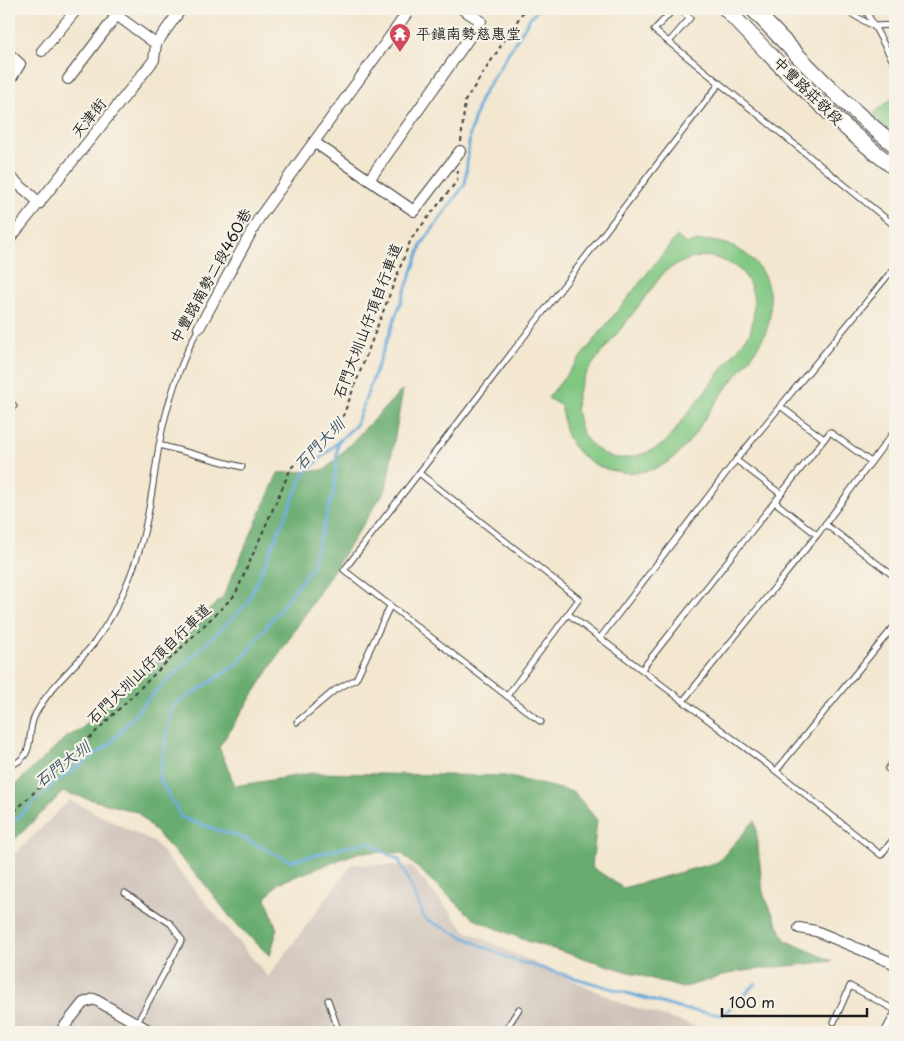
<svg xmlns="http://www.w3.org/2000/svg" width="904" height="1041" font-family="'Playpen Sans','LXGW WenKai TC',sans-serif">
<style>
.industrial{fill:#cec2b9}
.green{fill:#80c782;stroke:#4e724f;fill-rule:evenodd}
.forest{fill:#68ac70;stroke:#426446}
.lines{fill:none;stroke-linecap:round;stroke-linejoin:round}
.stream{stroke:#63a8d9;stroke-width:3}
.service-casing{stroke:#3c3a37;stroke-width:7}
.minor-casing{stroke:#3c3a37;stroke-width:12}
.secondary-casing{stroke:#3c3a37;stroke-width:17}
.path{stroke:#3c3a37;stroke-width:2;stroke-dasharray:4 4;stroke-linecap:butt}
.service{stroke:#fff;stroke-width:5}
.minor{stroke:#fff;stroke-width:10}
.secondary{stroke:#fff;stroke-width:15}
.labels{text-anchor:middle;stroke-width:4.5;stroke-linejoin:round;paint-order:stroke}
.poi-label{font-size:15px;fill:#1c1c1c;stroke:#f7f3e8;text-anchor:start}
.street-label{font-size:15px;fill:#1c1c1c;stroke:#f7f3e8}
.water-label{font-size:16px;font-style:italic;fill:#385468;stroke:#f7f3e8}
</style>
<rect width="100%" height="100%" fill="#f7f3e8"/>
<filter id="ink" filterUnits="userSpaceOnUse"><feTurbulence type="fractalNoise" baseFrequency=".02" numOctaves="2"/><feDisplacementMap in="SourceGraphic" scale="10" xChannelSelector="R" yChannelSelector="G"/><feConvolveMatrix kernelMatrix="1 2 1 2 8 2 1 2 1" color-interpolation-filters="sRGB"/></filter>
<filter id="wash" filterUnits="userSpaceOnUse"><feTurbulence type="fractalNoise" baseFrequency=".0096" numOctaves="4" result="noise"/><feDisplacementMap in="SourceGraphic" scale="20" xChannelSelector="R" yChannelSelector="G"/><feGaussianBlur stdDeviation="1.12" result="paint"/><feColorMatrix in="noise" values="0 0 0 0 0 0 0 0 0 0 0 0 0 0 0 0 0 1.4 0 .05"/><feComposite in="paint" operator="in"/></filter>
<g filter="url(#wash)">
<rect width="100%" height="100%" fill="#f3e7d0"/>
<!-- industrial -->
<polygon class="industrial" points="70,800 155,843 268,977 352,864 411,866 466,931 624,1004 713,1032 9,1032 9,860"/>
<!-- green -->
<g class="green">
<polygon points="895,96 895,135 871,116"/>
<path d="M 677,236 L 686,244 C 707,237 729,242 747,255 C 771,273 777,311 763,338 C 751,360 731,381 716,402 C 704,418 693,440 678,454 C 648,483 594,477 571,443 C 564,433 563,418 561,406 L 548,398 ZM 705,256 C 750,262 761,293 750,333 L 665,443 C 649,453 620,466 601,452 C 588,444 581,434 578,419 C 569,385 596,361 615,336 C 632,315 648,294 664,272 C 678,263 689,258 705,256 Z"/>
</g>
<!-- forest -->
<polygon class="forest" points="403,389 386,489 219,747 235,786 313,773 505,776 574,792 597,820 592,867 623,888 718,862 755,820 763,893 785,940 832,961 735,972 682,988 527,941 474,919 401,853 360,852 278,883 266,898 277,930 270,956 234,922 203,882 137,812 63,792 9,845 9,791 66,737 79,731 223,597 278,473 325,470"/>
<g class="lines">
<!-- stream -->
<g class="stream">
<polyline points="338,441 334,491 311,568 238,664 172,707 159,778 182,818 243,838 290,861 367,842 399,860 425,919 510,959 682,1009 723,1015 756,983"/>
<polyline points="9,826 51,786 111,743 146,701 247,604 304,474 356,425 422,244 465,184 470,134 480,99 530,18 539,9"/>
</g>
</g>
</g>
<g filter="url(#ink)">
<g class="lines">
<!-- service casing -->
<g class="service-casing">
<g id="service">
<polyline points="674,9 654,30 895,226"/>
<polyline points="843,9 873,26 895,25"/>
<polyline points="865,9 895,65"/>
<polyline points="9,12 12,9"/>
<polyline points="669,42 690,18 679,9"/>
<polyline points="9,401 14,406"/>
<polyline points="780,406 824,439"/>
<polyline points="159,445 242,467"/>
<polyline points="736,460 781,494"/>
<polygon points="419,473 579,599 507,696 344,570"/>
<polyline points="419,473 719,84"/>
<polyline points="775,502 817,535"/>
<polyline points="825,524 895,577"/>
<polyline points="568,614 683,701 817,535 895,430"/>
<polyline points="600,638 736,460 895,267"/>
<polyline points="642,669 830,432 871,462"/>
<polyline points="507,696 541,722"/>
<polyline points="683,701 776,771 881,855 895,837"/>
<polyline points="297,722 335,690 356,679 390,606"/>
<path d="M 9,766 C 39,755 24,735 36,713 C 51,685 75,667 94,643 C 114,616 129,582 139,551 C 150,516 153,481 159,446 C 165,411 181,358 199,328"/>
<polyline points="888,769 895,759"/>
<polyline points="776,771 895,625"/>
<polyline points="125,893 171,924 182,940 137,1023"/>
<polyline points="328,1000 339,1032"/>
<polyline points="834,1022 850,986 895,1010"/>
<polyline points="433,1031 434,1032"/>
<polyline points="504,1032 519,1009"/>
</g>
</g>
<!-- minor casing -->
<g class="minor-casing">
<g id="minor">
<polyline points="108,9 156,44"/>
<polyline points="42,51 77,9"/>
<polyline points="9,54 20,64 9,82"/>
<polyline points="68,79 116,16"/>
<polyline points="314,142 369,180 481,21 462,9"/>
<polyline points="9,176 40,203"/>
<polyline points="369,180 414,211 460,151"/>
<polyline points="9,240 154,60 156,44 181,9"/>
<polyline points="199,328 259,218 410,9"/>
<polyline points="799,928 816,931 895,964"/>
<polyline points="60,1032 83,1003 94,999 152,1032"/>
<polyline points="887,1032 895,1017"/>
</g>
</g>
<!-- secondary casing -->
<g class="secondary-casing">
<g id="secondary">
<path d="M 726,9 C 779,65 833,121 895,168"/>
<path d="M 753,9 C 798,56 843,105 895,145"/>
</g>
</g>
<!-- path -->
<g class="path">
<polyline points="461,142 465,101 525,9"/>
<polyline points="9,817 235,595 291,468 343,416 411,239 457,181 458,169"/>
</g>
<!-- service -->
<use href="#service" class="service"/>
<!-- minor -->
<use href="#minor" class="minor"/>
<!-- secondary -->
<use href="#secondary" class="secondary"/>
</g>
</g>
<!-- icons -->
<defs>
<g id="temple-pin" transform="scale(1.125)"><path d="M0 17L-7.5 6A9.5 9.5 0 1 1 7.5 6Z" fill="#d1495b" stroke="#f7f3e8"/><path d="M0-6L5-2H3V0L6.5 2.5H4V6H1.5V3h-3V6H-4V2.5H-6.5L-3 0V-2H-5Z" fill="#fff"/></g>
</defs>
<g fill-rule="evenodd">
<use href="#temple-pin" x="400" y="34"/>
</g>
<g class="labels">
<!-- poi labels -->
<g class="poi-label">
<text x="416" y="39">平鎮南勢慈惠堂</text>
</g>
<!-- street labels -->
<g class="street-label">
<text transform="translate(808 91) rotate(44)" y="5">中豐路莊敬段</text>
<text transform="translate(89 118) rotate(-51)" y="5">天津街</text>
<text transform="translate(211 276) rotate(-61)" y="5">中豐路南勢二段460巷</text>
<text transform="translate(368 321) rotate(-69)" y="5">石門大圳山仔頂自行車道</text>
<text transform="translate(149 664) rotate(-44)" y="5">石門大圳山仔頂自行車道</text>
</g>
<!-- water labels -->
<g class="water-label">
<text transform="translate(319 444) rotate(-46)" y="6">石門大圳</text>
<text transform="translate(62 764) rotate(-37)" y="6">石門大圳</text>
</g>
</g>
<!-- margin -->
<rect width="904" height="1041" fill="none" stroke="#f7f3e8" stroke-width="30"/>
<!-- scale -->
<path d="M722 1008v8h145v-8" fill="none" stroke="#1c1c1c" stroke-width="2.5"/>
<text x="729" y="1008" font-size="15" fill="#1c1c1c" stroke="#f7f3e8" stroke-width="4" paint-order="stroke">100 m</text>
</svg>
